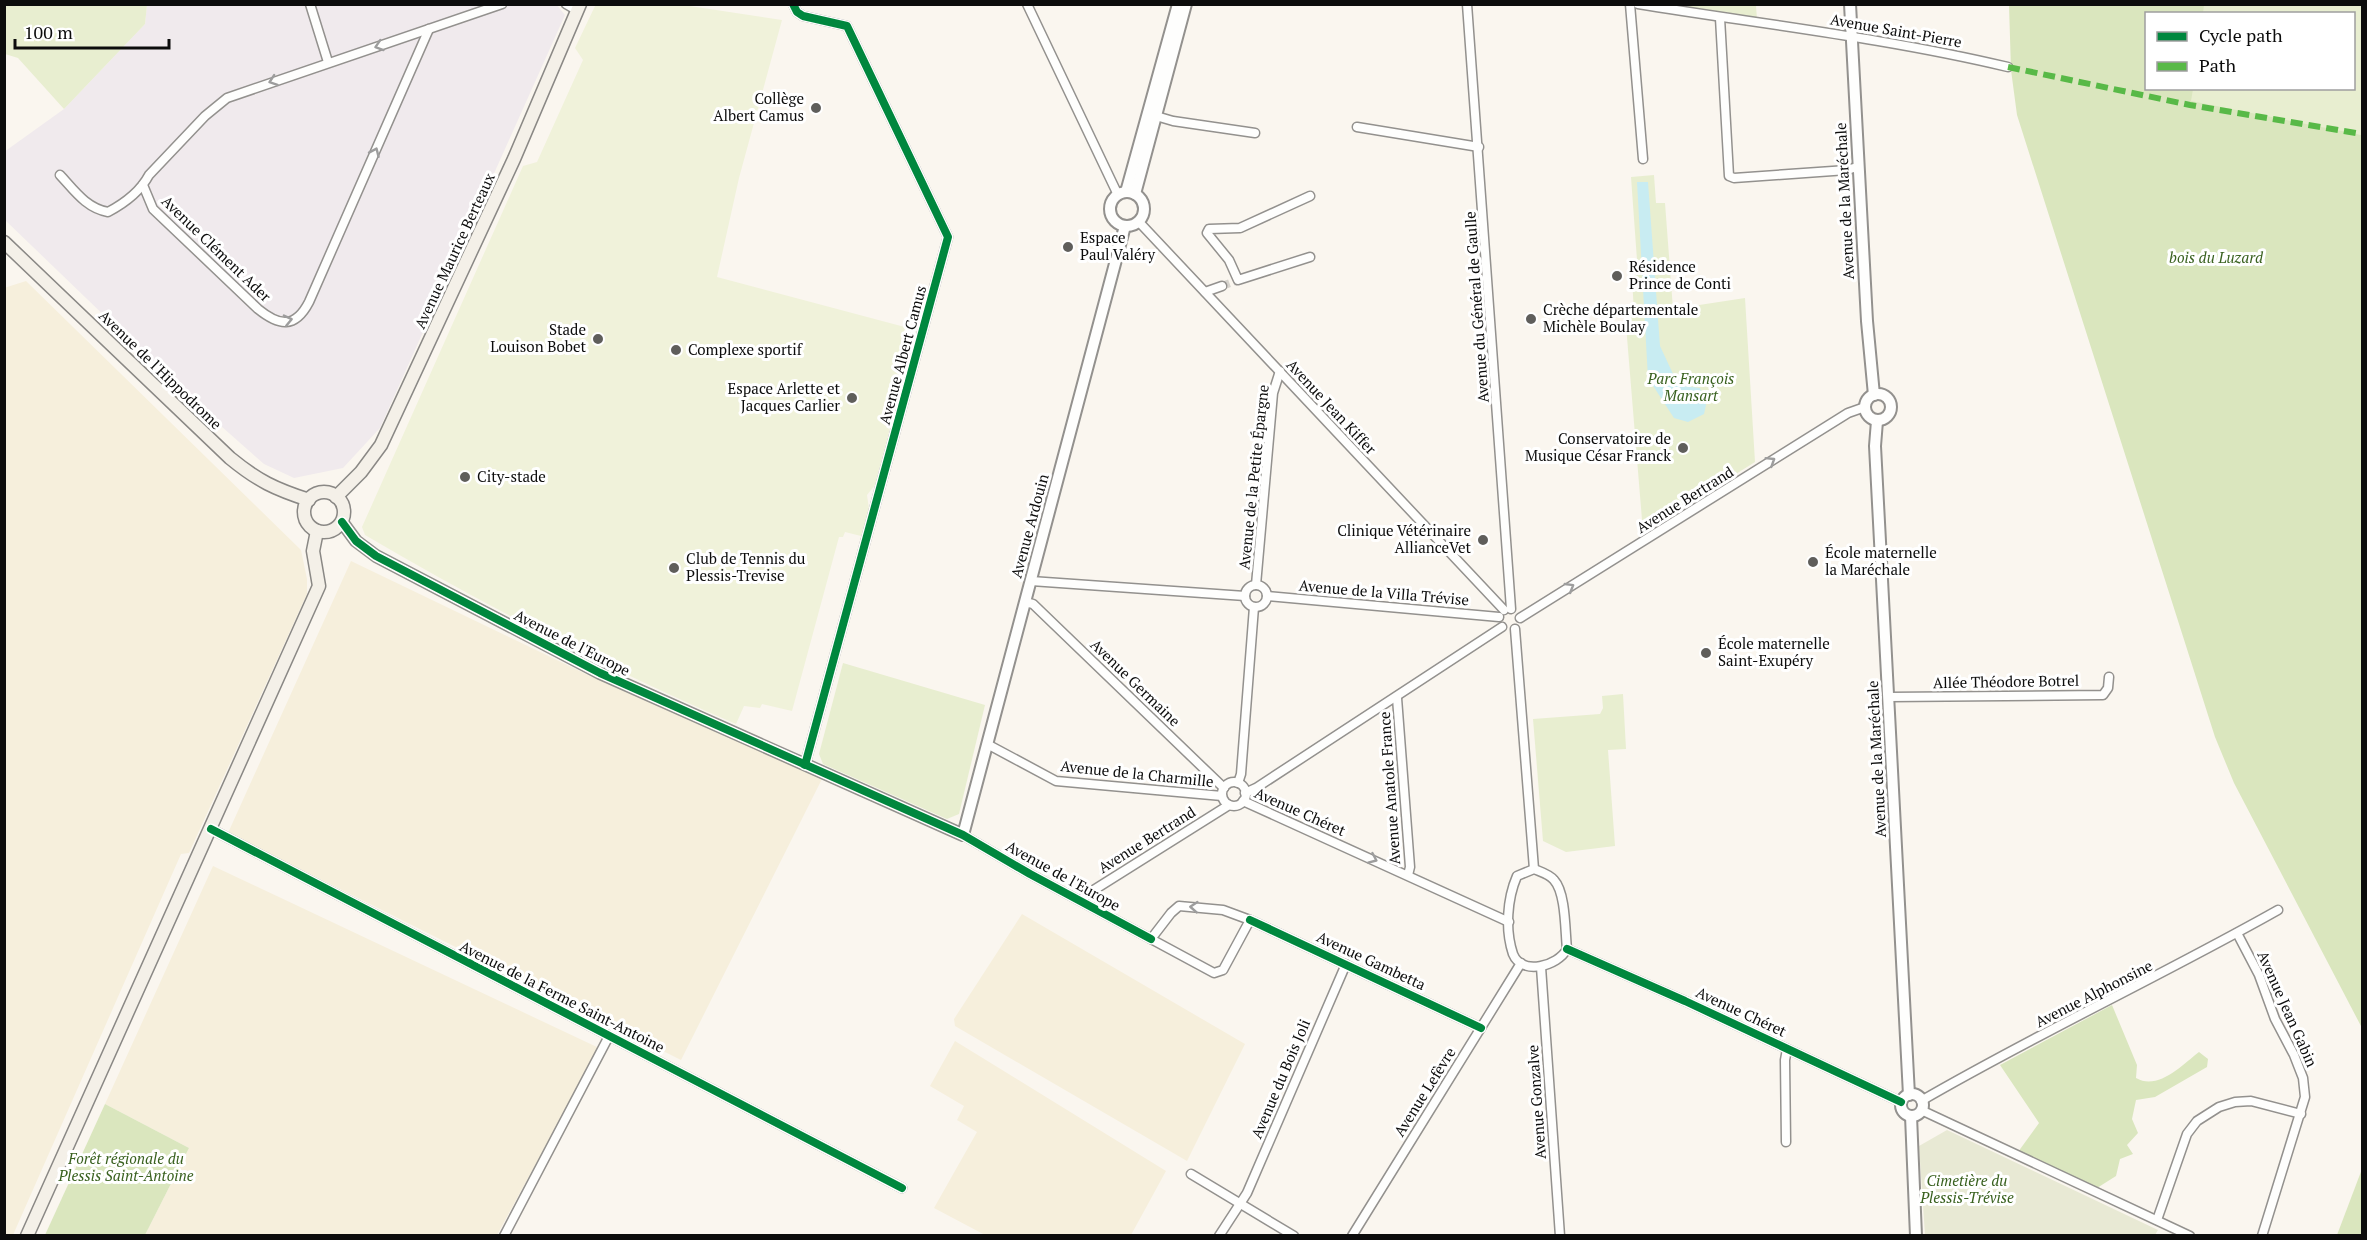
<svg xmlns="http://www.w3.org/2000/svg" width="2367" height="1240" font-family="'PT Serif',serif">
<style>
.industrial{fill:#f0eaed}
.farmland{fill:#f6efdc}
.green{fill:#e8eed0}
.forest{fill:#dae6be}
.cemetery{fill:#e8e9d4}
.pitch{fill:#f0f2da}
.water{fill:#c8ecf2}
.lines{fill:none;stroke-linecap:round;stroke-linejoin:round}
.minor-tunnel{stroke:#d6d3cd;stroke-width:8;stroke-dasharray:8 4;stroke-linecap:butt}
.minor-casing{stroke:#93918e;stroke-width:11}
.tertiary-casing{stroke:#93918e;stroke-width:14}
.secondary-casing{stroke:#8a8885;stroke-width:15}
.minor{stroke:#fefefd;stroke-width:8}
.tertiary{stroke:#fefefd;stroke-width:10}
.secondary{stroke:#f4f0e8;stroke-width:12}
.quiet{stroke:#58b947;stroke-width:6;stroke-dasharray:12 6;stroke-linecap:butt}
.cycleway-casing{stroke:#fff;stroke-width:11}
.cycleway{stroke:#00873e;stroke-width:8}
.oneway{stroke:#9d9d9d}
.poi-dot{fill:#5f5e5b;stroke:#fff;stroke-width:2}
.labels{text-anchor:middle;stroke-width:6;stroke-linejoin:round;paint-order:stroke}
.street-label{font-size:15px;fill:#0c0c0c;stroke:#fff}
.poi-label{font-size:15px;fill:#0c0c0c;stroke:#fff;text-anchor:start}
.park-label{font-size:15px;font-style:italic;fill:#39611f;stroke:#fff}
</style>
<rect width="100%" height="100%" fill="#faf6ef"/>
<!-- industrial -->
<polygon class="industrial" points="556,4 565,15 380,428 343,468 294,478 264,464 195,403 5,220 4,152 64,109 145,24 147,5"/>
<!-- farmland -->
<g class="farmland">
<polygon points="26,281 301,550 307,579 307,594 189,853 181,854 13,1235 5,1236 4,288"/>
<polygon points="351,561 590,676 822,779 681,1060 228,833"/>
<polygon points="213,866 599,1048 497,1235 145,1235 189,1148 105,1104"/>
<polygon points="1022,914 1245,1044 1187,1161 955,1026 954,1019"/>
<polygon points="955,1041 1166,1171 1131,1235 985,1235 934,1208 977,1132 957,1120 964,1106 930,1086"/>
</g>
<!-- green -->
<g class="green">
<polygon points="4,5 5,4 147,5 145,24 64,109 18,58 5,54"/>
<polygon points="1660,5 1756,5 1757,20"/>
<polygon points="2187,5 2362,5 2362,135 2190,105 2183,89 2354,88 2354,14 2186,13"/>
<polygon points="1654,175 1656,203 1665,203 1673,309 1745,298 1755,462 1643,532 1625,313 1634,312 1631,261 1637,260 1631,177"/>
<polygon points="843,663 985,705 959,814 947,819 823,764 819,754"/>
<polygon points="1623,694 1626,749 1608,750 1615,846 1566,852 1543,841 1533,719 1600,714 1603,708 1602,696"/>
</g>
<!-- forest -->
<g class="forest">
<polygon points="2009,5 2204,5 2203,13 2146,14 2146,88 2193,89 2191,101 2362,135 2362,1028 2234,783 2215,737 2017,115 2011,70"/>
<path d="M 2112,1005 L 2137,1065 L 2136,1078 C 2158,1091 2182,1065 2199,1052 L 2208,1059 L 2207,1067 L 2155,1097 L 2136,1100 L 2132,1119 L 2138,1133 L 2127,1145 L 2133,1154 L 2120,1159 L 2116,1176 L 2097,1188 L 2018,1152 L 2039,1123 L 2000,1065 Z"/>
<polygon points="105,1104 189,1148 145,1235 45,1235"/>
<polygon points="2362,1169 2362,1235 2337,1235"/>
</g>
<!-- cemetery -->
<polygon class="cemetery" points="1947,1130 2158,1230 2155,1235 1925,1235 1919,1146"/>
<!-- pitch -->
<path class="pitch" d="M 596,4 L 683,5 L 782,20 L 739,178 L 717,277 L 916,330 L 875,485 L 867,495 L 869,509 L 861,536 L 845,532 L 843,537 L 839,537 L 792,711 L 762,704 L 760,708 L 744,706 L 736,724 C 609,669 484,605 365,535 L 362,527 L 523,166 L 537,162 L 583,60 L 575,48 Z"/>
<!-- water -->
<polygon class="water" points="1637,182 1648,182 1660,346 1674,376 1679,382 1683,386 1700,388 1706,405 1704,414 1688,422 1674,418 1648,378"/>
<g class="lines">
<!-- minor-tunnel -->
<polyline class="minor-tunnel" points="1222,286 1238,280"/>
<!-- minor casing -->
<g class="minor-casing">
<g id="minor">
<polyline points="310,4 328,62"/>
<polyline points="566,4 578,11"/>
<polyline points="793,4 797,12 803,16 847,26 948,237 805,765"/>
<polyline points="1027,4 1118,195"/>
<polyline points="1467,4 1511,609"/>
<polyline points="1630,4 1643,159"/>
<path d="M 1638,4 C 1761,24 1886,38 2008,67"/>
<polyline points="1720,18 1729,176 1734,178 1847,170 1857,167"/>
<polyline points="1156,116 1173,121 1255,133"/>
<polyline points="1357,127 1479,147"/>
<path d="M 60,175 C 74,190 86,208 108,212 C 125,203 140,192 149,175 L 205,116 L 227,98 L 502,4"/>
<path d="M 143,185 L 153,209 L 258,309 C 279,326 295,329 309,302 L 429,29"/>
<polyline points="1310,196 1240,228 1209,229 1207,233 1229,260 1238,280 1310,257"/>
<polyline points="1139,222 1504,610"/>
<polyline points="1205,292 1222,286"/>
<polyline points="1031,581 1245,596"/>
<polyline points="1256,585 1273,393 1280,371"/>
<circle cx="1256" cy="596" r="11"/>
<polyline points="1267,596 1499,617"/>
<polyline points="1025,602 1033,604 1224,788"/>
<polyline points="1520,618 1848,413 1865,407"/>
<polyline points="1515,629 1534,869"/>
<polyline points="1889,697 2103,695 2108,688 2109,677"/>
<polyline points="1397,698 1410,867 1408,875"/>
<polyline points="987,744 1056,781 1222,796"/>
<circle cx="1234" cy="794" r="12"/>
<polyline points="1238,783 1241,774 1254,607"/>
<polyline points="1245,793 1256,788 1502,627"/>
<polyline points="1243,801 1509,922"/>
<polyline points="211,829 902,1188"/>
<polyline points="963,835 1030,874 1151,939"/>
<path d="M 1534,869 C 1541,872 1549,874 1554,880 C 1566,893 1565,931 1567,949 C 1558,966 1522,976 1513,954 C 1505,930 1507,899 1517,876 Z"/>
<polyline points="1081,900 1089,893 1229,805"/>
<polyline points="1250,920 1223,970 1214,973 1151,939 1171,913 1179,906 1223,910 1250,920 1481,1028"/>
<polyline points="2237,933 2259,975 2275,1019 2294,1055 2303,1078 2305,1097 2262,1236"/>
<polyline points="1567,949 1685,1001 1901,1102"/>
<polyline points="1541,967 1560,1236"/>
<path d="M 1921,1101 C 2038,1033 2161,976 2278,910"/>
<polyline points="1921,1110 2190,1236"/>
<polyline points="1786,1142 1785,1060 1787,1049"/>
<polyline points="1191,1174 1294,1236"/>
<polyline points="2157,1220 2187,1134 2197,1121 2219,1107 2235,1102 2251,1101 2301,1114"/>
<polyline points="504,1236 609,1036"/>
<polyline points="1219,1236 1247,1193 1346,964"/>
<polyline points="1352,1236 1521,963"/>
</g>
</g>
<!-- tertiary casing -->
<g class="tertiary-casing">
<g id="tertiary">
<polyline points="1850,4 1867,321 1874,395"/>
<polyline points="1126,192 1178,4"/>
<circle cx="1127" cy="209" r="17"/>
<polyline points="1135,194 1186,4"/>
<circle cx="1878" cy="407" r="13"/>
<polyline points="1877,421 1875,446 1909,1095"/>
<polyline points="342,522 356,541 376,556 600,673 963,835 1125,226"/>
<circle cx="1912" cy="1105" r="11"/>
<polyline points="1911,1116 1916,1236"/>
</g>
</g>
<!-- secondary casing -->
<g class="secondary-casing">
<g id="secondary">
<path d="M 4,242 L 230,458 C 258,481 275,489 309,500"/>
<circle cx="324" cy="512" r="20"/>
<polyline points="336,497 361,472 381,445 514,159 580,4"/>
<polyline points="27,1236 319,586 313,551 317,531"/>
</g>
</g>
<!-- minor -->
<use href="#minor" class="minor"/>
<!-- tertiary -->
<use href="#tertiary" class="tertiary"/>
<!-- secondary -->
<use href="#secondary" class="secondary"/>
<!-- quiet -->
<polyline class="quiet" points="2008,67 2190,105 2362,134"/>
<!-- cycleway casing -->
<g class="cycleway-casing">
<g id="cycleway">
<polyline points="793,4 797,12 803,16 847,26 948,237 805,765"/>
<polyline points="342,522 356,541 376,556 600,673 963,835 1030,874 1151,939"/>
<polyline points="211,829 902,1188"/>
<polyline points="1250,920 1481,1028"/>
<polyline points="1567,949 1685,1001 1901,1102"/>
</g>
</g>
<!-- cycleway -->
<use href="#cycleway" class="cycleway"/>
</g>
<!-- one-way arrows -->
<defs><path id="oneway-chevron" d="M-2-3.5L2.5 0L-2 3.5" fill="none" stroke-width="1.6" stroke-linecap="round" stroke-linejoin="round" transform="scale(1.5)"/></defs>
<g class="oneway">
<use href="#oneway-chevron" transform="translate(379 46) rotate(162)"/>
<use href="#oneway-chevron" transform="translate(273 81) rotate(161)"/>
<use href="#oneway-chevron" transform="translate(375 152) rotate(-66)"/>
<use href="#oneway-chevron" transform="translate(288 320) rotate(-13)"/>
<use href="#oneway-chevron" transform="translate(1771 461) rotate(-32)"/>
<use href="#oneway-chevron" transform="translate(1570 587) rotate(-31)"/>
<use href="#oneway-chevron" transform="translate(1373 859) rotate(24)"/>
<use href="#oneway-chevron" transform="translate(1194 907) rotate(-176)"/>
</g>
<!-- markers -->
<g class="poi-dot">
<circle cx="816" cy="108" r="6"/>
<circle cx="1068" cy="247" r="6"/>
<circle cx="1617" cy="276" r="6"/>
<circle cx="1531" cy="319" r="6"/>
<circle cx="598" cy="339" r="6"/>
<circle cx="676" cy="350" r="6"/>
<circle cx="852" cy="398" r="6"/>
<circle cx="1683" cy="448" r="6"/>
<circle cx="465" cy="477" r="6"/>
<circle cx="1483" cy="540" r="6"/>
<circle cx="1813" cy="562" r="6"/>
<circle cx="674" cy="568" r="6"/>
<circle cx="1706" cy="653" r="6"/>
</g>
<g class="labels">
<!-- street labels -->
<g class="street-label">
<text transform="translate(1896 31) rotate(10)" y="5">Avenue Saint-Pierre</text>
<text transform="translate(1845 201) rotate(-93)" y="5">Avenue de la Maréchale</text>
<text transform="translate(216 249) rotate(44)" y="5">Avenue Clément Ader</text>
<text transform="translate(455 251) rotate(-65)" y="5">Avenue Maurice Berteaux</text>
<text transform="translate(1477 307) rotate(-94)" y="5">Avenue du Général de Gaulle</text>
<text transform="translate(903 355) rotate(-75)" y="5">Avenue Albert Camus</text>
<text transform="translate(160 370) rotate(44)" y="5">Avenue de l'Hippodrome</text>
<text transform="translate(1331 407) rotate(47)" y="5">Avenue Jean Kiffer</text>
<text transform="translate(1254 477) rotate(-84)" y="5">Avenue de la Petite Épargne</text>
<text transform="translate(1685 500) rotate(-32)" y="5">Avenue Bertrand</text>
<text transform="translate(1030 526) rotate(-75)" y="5">Avenue Ardouin</text>
<text transform="translate(1384 593) rotate(5)" y="5">Avenue de la Villa Trévise</text>
<text transform="translate(572 643) rotate(27)" y="5">Avenue de l'Europe</text>
<text transform="translate(2006 682) rotate(-1)" y="5">Allée Théodore Botrel</text>
<text transform="translate(1135 683) rotate(44)" y="5">Avenue Germaine</text>
<text transform="translate(1877 759) rotate(-93)" y="5">Avenue de la Maréchale</text>
<text transform="translate(1137 774) rotate(6)" y="5">Avenue de la Charmille</text>
<text transform="translate(1390 788) rotate(-94)" y="5">Avenue Anatole France</text>
<text transform="translate(1300 812) rotate(24)" y="5">Avenue Chéret</text>
<text transform="translate(1147 840) rotate(-32)" y="5">Avenue Bertrand</text>
<text transform="translate(1063 876) rotate(29)" y="5">Avenue de l'Europe</text>
<text transform="translate(1371 961) rotate(25)" y="5">Avenue Gambetta</text>
<text transform="translate(2094 994) rotate(-27)" y="5">Avenue Alphonsine</text>
<text transform="translate(562 997) rotate(27)" y="5">Avenue de la Ferme Saint-Antoine</text>
<text transform="translate(2287 1009) rotate(66)" y="5">Avenue Jean Gabin</text>
<text transform="translate(1741 1012) rotate(25)" y="5">Avenue Chéret</text>
<text transform="translate(1281 1079) rotate(-67)" y="5">Avenue du Bois Joli</text>
<text transform="translate(1425 1092) rotate(-58)" y="5">Avenue Lefèvre</text>
<text transform="translate(1537 1102) rotate(-94)" y="5">Avenue Gonzalve</text>
</g>
<!-- poi labels -->
<g class="poi-label">
<text x="804" y="104" text-anchor="end">Collège<tspan x="804" dy="17">Albert Camus</tspan></text>
<text x="1080" y="243">Espace<tspan x="1080" dy="17">Paul Valéry</tspan></text>
<text x="1629" y="272">Résidence<tspan x="1629" dy="17">Prince de Conti</tspan></text>
<text x="1543" y="315">Crèche départementale<tspan x="1543" dy="17">Michèle Boulay</tspan></text>
<text x="586" y="335" text-anchor="end">Stade<tspan x="586" dy="17">Louison Bobet</tspan></text>
<text x="688" y="355">Complexe sportif</text>
<text x="840" y="394" text-anchor="end">Espace Arlette et<tspan x="840" dy="17">Jacques Carlier</tspan></text>
<text x="1671" y="444" text-anchor="end">Conservatoire de<tspan x="1671" dy="17">Musique César Franck</tspan></text>
<text x="477" y="482">City-stade</text>
<text x="1471" y="536" text-anchor="end">Clinique Vétérinaire<tspan x="1471" dy="17">AllianceVet</tspan></text>
<text x="1825" y="558">École maternelle<tspan x="1825" dy="17">la Maréchale</tspan></text>
<text x="686" y="564">Club de Tennis du<tspan x="686" dy="17">Plessis-Trevise</tspan></text>
<text x="1718" y="649">École maternelle<tspan x="1718" dy="17">Saint-Exupéry</tspan></text>
</g>
<!-- park labels -->
<g class="park-label">
<text x="2216" y="263">bois du Luzard</text>
<text x="1691" y="384">Parc François<tspan x="1691" dy="17">Mansart</tspan></text>
<text x="126" y="1164">Forêt régionale du<tspan x="126" dy="17">Plessis Saint-Antoine</tspan></text>
<text x="1967" y="1186">Cimetière du<tspan x="1967" dy="17">Plessis-Trévise</tspan></text>
</g>
</g>
<!-- border -->
<rect width="2367" height="1240" fill="none" stroke="#0c0c0c" stroke-width="12"/>
<!-- legend -->
<rect x="2145" y="12" width="210" height="78" fill="#ffffff" stroke="#9e9e9e" stroke-width="1.5"/>
<rect x="2157" y="32" width="30" height="9" fill="#00873e" stroke="#9e9e9e" stroke-width="1.5"/>
<text x="2199" y="42" font-size="18" fill="#0c0c0c">Cycle path</text>
<rect x="2157" y="62" width="30" height="9" fill="#58b947" stroke="#9e9e9e" stroke-width="1.5"/>
<text x="2199" y="72" font-size="18" fill="#0c0c0c">Path</text>
<!-- scale -->
<path d="M15 39v9h154v-9" fill="none" stroke="#0c0c0c" stroke-width="3"/>
<text x="24" y="39" font-size="18" fill="#0c0c0c" stroke="#ffffff" stroke-width="4.5" paint-order="stroke">100 m</text>
</svg>
